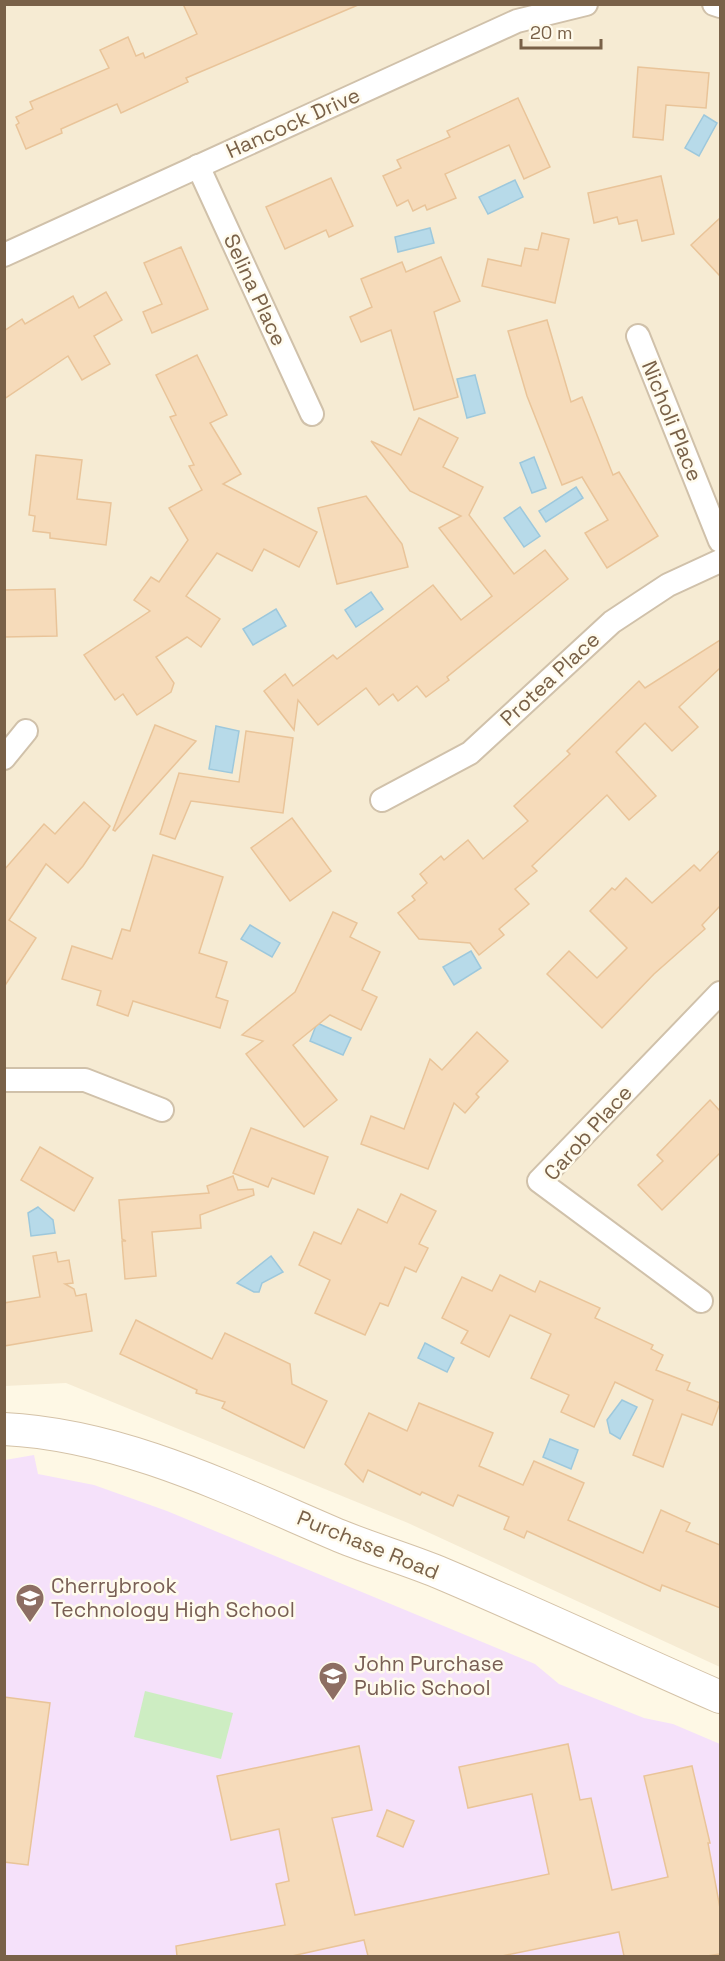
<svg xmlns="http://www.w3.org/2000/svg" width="725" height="1961" font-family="'Space Grotesk',sans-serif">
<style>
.residential{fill:#f6ebd3}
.education{fill:#f5e1fa}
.green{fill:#cdedc2}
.water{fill:#b7dae9;stroke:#9dc8dc;stroke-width:1.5}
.building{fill:#f6dbba;stroke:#e9c499;stroke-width:1.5}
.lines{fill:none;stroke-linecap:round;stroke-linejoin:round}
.street-casing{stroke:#d0c1aa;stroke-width:26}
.secondary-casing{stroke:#d4c2a7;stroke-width:34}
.street{stroke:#fff;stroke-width:22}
.secondary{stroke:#fff;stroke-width:32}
.labels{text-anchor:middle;stroke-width:5;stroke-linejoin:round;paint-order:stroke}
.street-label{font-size:21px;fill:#796148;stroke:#fffbed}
.education-label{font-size:21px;fill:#785e54;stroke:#fffbed;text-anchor:start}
</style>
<rect width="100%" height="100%" fill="#fef8e5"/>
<!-- residential -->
<polygon class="residential" points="4,5 720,5 720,1667 408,1523 66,1383 5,1386"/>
<!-- education -->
<polygon class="education" points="34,1455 38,1474 94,1485 167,1511 535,1664 559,1684 644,1718 673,1724 720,1744 720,1956 5,1956 5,1460"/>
<!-- green -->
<polygon class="green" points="145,1691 233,1713 221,1759 134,1737"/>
<!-- water -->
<g class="water">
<polygon points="704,115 717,123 699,156 685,148"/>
<polygon points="515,180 523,197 488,214 479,197"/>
<polygon points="430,228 434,243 398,252 395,237"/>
<polygon points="475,375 485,413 467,418 457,379"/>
<polygon points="534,457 546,488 532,493 520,463"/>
<polygon points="576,487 583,498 546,522 539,511"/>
<polygon points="520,507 540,536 524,547 504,518"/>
<polygon points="371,592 383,609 356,627 345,610"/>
<polygon points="276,609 286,626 253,645 243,629"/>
<polygon points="216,726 239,731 232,773 209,769"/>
<polygon points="250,925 280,943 272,957 241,939"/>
<polygon points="471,951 481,968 454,985 443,967"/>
<polygon points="317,1023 351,1038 343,1055 310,1041"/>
<polygon points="38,1207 53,1220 55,1233 31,1236 28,1213"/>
<polygon points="271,1256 283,1272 262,1283 259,1292 254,1292 237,1283"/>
<polygon points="425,1343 454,1358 447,1372 418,1358"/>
<polygon points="622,1400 637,1407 620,1439 610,1433 607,1420"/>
<polygon points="550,1439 578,1450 571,1469 543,1457"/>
</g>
<!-- building -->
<g class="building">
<polygon points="183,4 358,5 186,78 188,82 121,113 117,104 61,129 62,133 26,149 16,125 19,123 16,117 33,109 30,102 109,68 100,50 128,37 136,56 143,53 145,58 197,34"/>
<polygon points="638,67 709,73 706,108 666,105 663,140 633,137"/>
<polygon points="518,98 550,167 524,179 509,145 445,174 456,198 427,210 425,205 413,211 408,200 397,206 383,176 401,168 397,160 450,137 447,131"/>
<polygon points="661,176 674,234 642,241 637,220 619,224 617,217 594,223 588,193"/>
<polygon points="331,178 353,226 329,237 326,230 285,249 266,207"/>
<polygon points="720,218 720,276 691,245"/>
<polygon points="542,233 569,239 555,303 482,286 488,259 521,266 525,248 538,250"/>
<polygon points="181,247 208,309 152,333 143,312 162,304 144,263"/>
<polygon points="441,257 460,301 434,312 458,397 414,410 391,330 361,342 350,317 372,307 361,279 402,262 406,272"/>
<polygon points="106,292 122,320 94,336 110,364 82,380 68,356 4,399 4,331 22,319 25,324 73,296 79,308"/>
<polygon points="547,320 571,402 582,397 613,475 619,472 658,536 607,568 585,533 608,520 582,477 562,485 527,396 508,331"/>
<polygon points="197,355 227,415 210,423 241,474 223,484 317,532 299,567 264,549 252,571 217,553 186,596 220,619 201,647 187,637 156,657 174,683 171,692 137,715 123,694 115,700 84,655 150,611 134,600 151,577 159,582 188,540 169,508 202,490 189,466 194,465 170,417 176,415 156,375"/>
<polygon points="419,418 458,438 443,467 483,487 469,515 514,574 545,550 568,579 447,677 449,680 426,697 417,686 398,701 393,694 379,705 366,688 318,725 298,700 294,730 264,691 285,674 293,686 333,655 337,659 433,585 461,620 492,596 439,528 461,516 410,491 371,441 401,455"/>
<polygon points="36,455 82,460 77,499 111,503 106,545 50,538 50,533 33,531 35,516 29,515"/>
<polygon points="366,496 402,544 408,567 337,584 318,508"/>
<polygon points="55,589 57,636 4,637 4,590"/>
<polygon points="720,640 720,668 679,707 698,727 672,751 645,723 616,752 656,796 629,820 607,795 532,866 537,871 515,889 529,904 499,929 504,935 479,955 470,943 419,939 398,913 415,900 412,896 427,883 420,874 441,856 444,860 468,840 483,859 528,821 514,806 570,754 567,751 639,681 645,688"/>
<polygon points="155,725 196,741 115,831 113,830"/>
<polygon points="246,731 293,738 283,813 191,801 175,839 160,834 179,773 239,782"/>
<polygon points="84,802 110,826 83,866 68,883 46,864 9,920 36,938 4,987 4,870 44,824 55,834"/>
<polygon points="292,818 331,871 290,901 251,848"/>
<polygon points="720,850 720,906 702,925 705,929 654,974 602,1028 547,974 569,951 597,978 627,948 590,911 612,888 615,890 626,878 652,903 694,865 700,871"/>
<polygon points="153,855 223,877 199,953 227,962 216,997 228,1001 220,1028 133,1001 128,1016 97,1005 101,991 62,979 72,946 112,959 122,929 130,931"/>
<polygon points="333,912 357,923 350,937 380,952 362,990 377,997 361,1030 330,1015 293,1045 337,1100 304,1127 246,1054 263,1041 242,1035 295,992"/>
<polygon points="477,1032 508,1061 476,1094 479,1097 465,1113 454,1103 428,1169 361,1144 371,1116 404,1129 430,1059 442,1070"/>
<polygon points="710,1100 720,1111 720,1153 662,1210 638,1185 663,1161 657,1155"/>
<polygon points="251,1128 328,1157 314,1194 272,1178 268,1187 233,1173"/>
<polygon points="40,1147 93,1178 74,1211 21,1180"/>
<polygon points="233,1176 238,1190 253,1189 254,1195 200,1215 201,1228 152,1232 156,1276 125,1279 122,1241 126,1241 122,1239 119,1200 209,1193 207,1186"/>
<polygon points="401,1194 436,1211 419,1244 428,1248 416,1272 405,1267 388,1306 380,1303 365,1335 315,1313 330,1280 299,1265 314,1232 341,1244 358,1209 387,1223"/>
<polygon points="56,1252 58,1262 69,1260 73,1283 65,1284 74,1289 76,1296 86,1294 92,1331 4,1346 4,1303 40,1297 33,1256"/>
<polygon points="500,1275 535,1292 540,1281 600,1308 595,1318 653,1345 651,1349 663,1355 656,1370 690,1383 687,1390 720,1403 712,1425 682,1414 663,1467 633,1455 653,1400 615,1382 594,1427 561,1412 569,1395 531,1378 551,1334 510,1315 489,1357 461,1343 468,1331 442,1318 462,1277 492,1291"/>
<polygon points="136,1320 212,1359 225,1333 290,1364 292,1384 327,1401 304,1448 222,1408 225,1402 196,1393 197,1390 120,1354"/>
<polygon points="419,1403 493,1433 479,1466 523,1485 534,1461 584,1483 568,1520 643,1553 661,1510 690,1523 686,1531 720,1545 720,1608 662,1585 660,1591 527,1531 524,1538 504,1529 509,1517 458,1495 453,1506 422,1492 420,1495 368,1470 363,1482 345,1464 369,1413 407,1431"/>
<polygon points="4,1697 50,1703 28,1865 4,1862"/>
<polygon points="568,1744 580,1800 591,1798 612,1890 668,1877 644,1776 692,1766 710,1843 708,1843 720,1908 720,1954 707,1956 624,1956 619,1932 502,1956 368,1956 364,1940 292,1956 177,1956 176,1946 285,1925 276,1884 289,1881 279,1829 231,1840 217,1776 359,1746 372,1810 332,1818 355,1915 549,1874 532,1794 468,1808 459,1767"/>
<polygon points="387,1810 414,1821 403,1847 377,1836"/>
</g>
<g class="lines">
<!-- street casing -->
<g class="street-casing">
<g id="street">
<polyline points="714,4 720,6"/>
<polyline points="198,166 312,414"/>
<polyline points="4,255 517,21 586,4"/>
<polyline points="638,336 720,541"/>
<polyline points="4,758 26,731"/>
<polyline points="382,800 470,753 612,622 668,585 720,561"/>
<polyline points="4,1080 85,1080 162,1110"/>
<polyline points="701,1301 539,1181 720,993"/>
</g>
</g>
<!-- secondary casing -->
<g class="secondary-casing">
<path id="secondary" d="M 4,1429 C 123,1435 232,1490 340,1536 C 372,1549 406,1559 438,1572 C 533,1612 626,1656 720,1697"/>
</g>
<!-- street -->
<use href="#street" class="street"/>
<!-- secondary -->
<use href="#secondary" class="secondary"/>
</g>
<!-- icons -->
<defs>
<g id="school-pin" transform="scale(1.5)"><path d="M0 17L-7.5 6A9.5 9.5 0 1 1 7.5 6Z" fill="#8d6e63" stroke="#fffbed"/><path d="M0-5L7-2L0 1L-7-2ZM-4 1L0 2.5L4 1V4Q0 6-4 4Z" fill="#fff"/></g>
</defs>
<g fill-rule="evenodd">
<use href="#school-pin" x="30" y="1598"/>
<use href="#school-pin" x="333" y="1676"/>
</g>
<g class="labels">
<!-- street labels -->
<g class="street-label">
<text transform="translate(293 123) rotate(-24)" y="7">Hancock Drive</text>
<text transform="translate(255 290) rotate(65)" y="7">Selina Place</text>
<text transform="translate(672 421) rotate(68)" y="7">Nicholi Place</text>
<text transform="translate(550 679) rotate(-43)" y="7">Protea Place</text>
<text transform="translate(588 1133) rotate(-48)" y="7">Carob Place</text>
<text transform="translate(368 1545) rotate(22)" y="7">Purchase Road</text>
</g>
<!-- education labels -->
<g class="education-label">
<text x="51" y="1593">Cherrybrook<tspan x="51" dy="24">Technology High School</tspan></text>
<text x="354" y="1671">John Purchase<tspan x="354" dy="24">Public School</tspan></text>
</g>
</g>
<!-- border -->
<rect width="725" height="1961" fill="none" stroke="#796148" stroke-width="12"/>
<!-- scale -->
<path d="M521 39v9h80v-9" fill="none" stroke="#796148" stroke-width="3"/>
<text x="530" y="39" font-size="18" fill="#796148" stroke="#fffbed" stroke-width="4.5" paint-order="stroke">20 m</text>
</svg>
